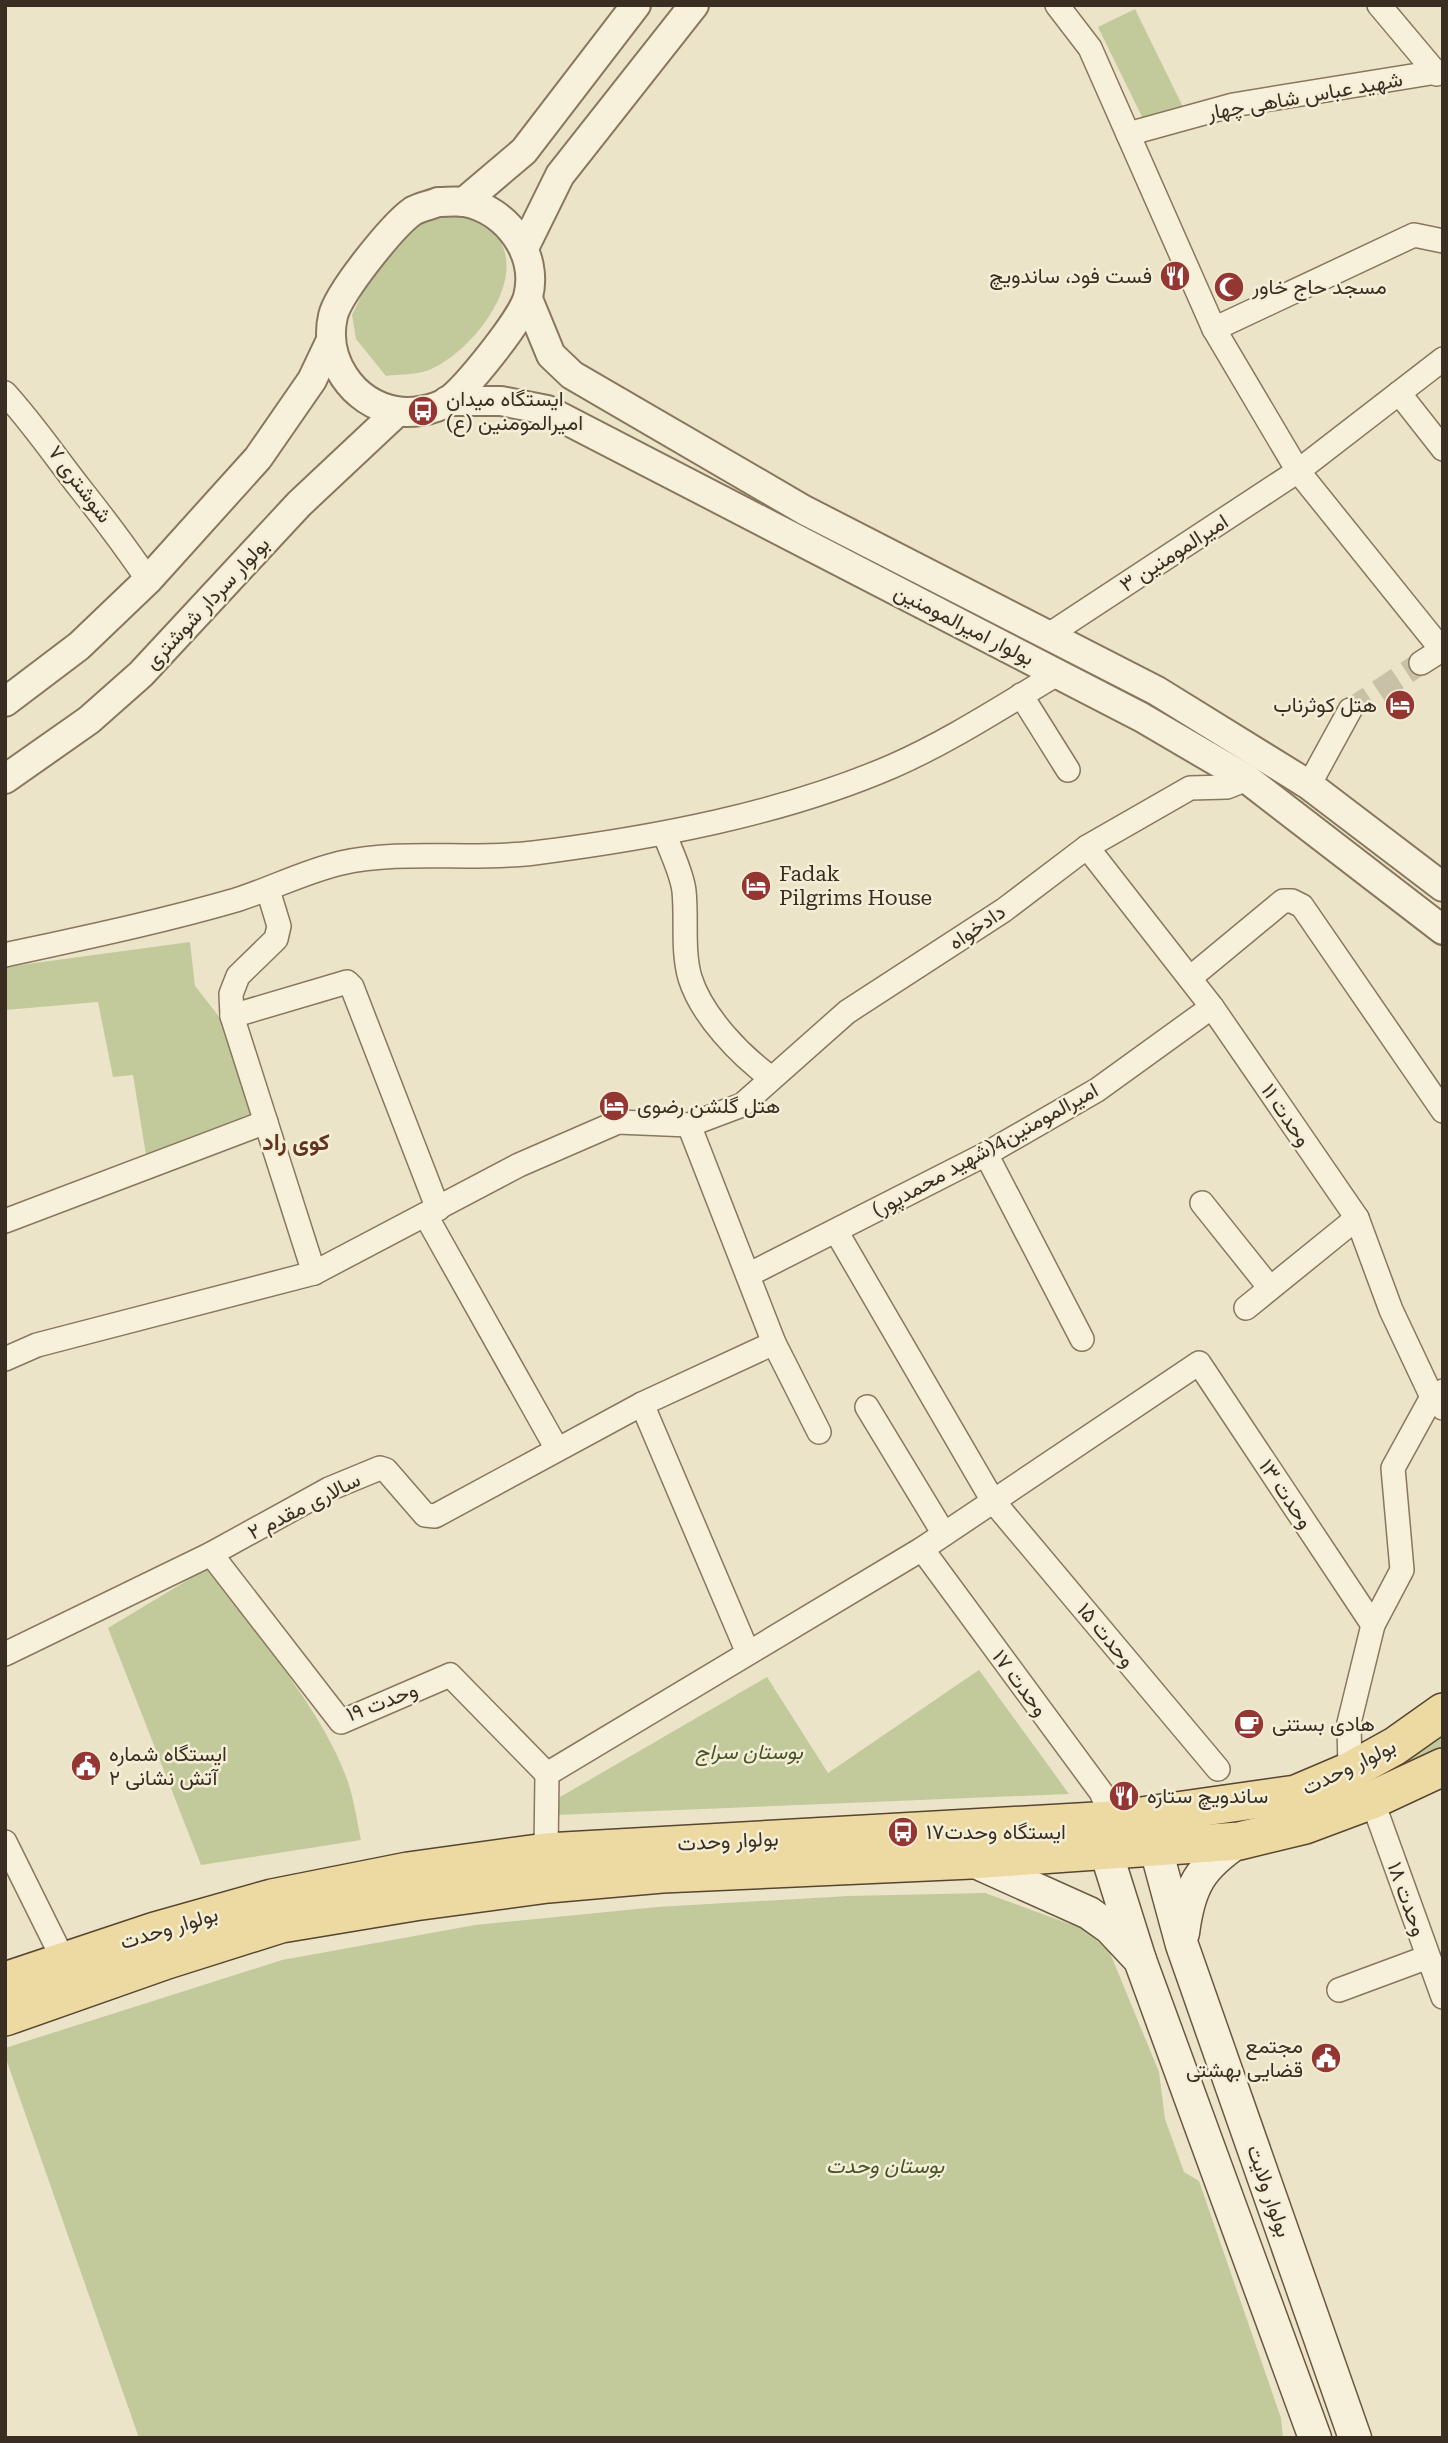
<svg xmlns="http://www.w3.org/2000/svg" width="1448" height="2443" font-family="'Roboto Serif',Vazirmatn,serif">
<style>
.green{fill:#c2ca9c}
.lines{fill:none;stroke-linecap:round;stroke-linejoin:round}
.minor-tunnel{stroke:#c8c0a7;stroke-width:23;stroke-dasharray:23 11;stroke-linecap:butt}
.minor-casing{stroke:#88775e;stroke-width:26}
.tertiary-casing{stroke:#88775e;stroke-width:32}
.secondary-casing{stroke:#6a5841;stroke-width:35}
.primary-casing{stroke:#564531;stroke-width:40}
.minor{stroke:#f7f1db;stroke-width:23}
.tertiary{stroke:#f7f1db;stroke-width:28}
.secondary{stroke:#f7f1db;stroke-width:32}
.primary{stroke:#eddaa2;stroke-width:37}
.labels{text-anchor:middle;stroke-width:5;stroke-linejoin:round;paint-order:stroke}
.street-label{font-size:21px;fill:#392e21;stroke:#f4eed7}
.poi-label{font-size:21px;fill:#392e21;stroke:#f4eed7;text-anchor:start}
.park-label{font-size:21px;font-style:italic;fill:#465428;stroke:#f4eed7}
.neighbourhood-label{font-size:23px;font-weight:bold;fill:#633422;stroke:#f4eed7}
</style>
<rect width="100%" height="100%" fill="#ece4c8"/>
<!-- green -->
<g class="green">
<polygon points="1135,9 1183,107 1146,125 1098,27"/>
<path d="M 460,213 C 471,220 493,230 500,241 C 526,285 469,354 429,370 C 417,375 399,374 386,376 L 356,339 L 352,315 L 381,256 L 422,219 Z"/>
<polygon points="190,942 195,986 224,1023 252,1120 147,1161 133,1075 113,1077 98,1002 5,1010 5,967"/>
<path d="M 206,1569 C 253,1631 323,1709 348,1782 C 354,1800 357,1821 361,1840 L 201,1865 L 108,1628 Z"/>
<polygon points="979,1670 1069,1794 556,1815 560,1797 767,1677 828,1773"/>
<polygon points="1443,1734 1443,1751 1344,1794"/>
<polygon points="985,1893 1086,1930 1110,1953 1159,2072 1165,2119 1184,2172 1199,2181 1281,2418 1283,2438 139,2438 5,2056 5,2048 282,1960 475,1925 657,1907 848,1896"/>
</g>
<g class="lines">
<!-- minor-tunnel -->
<polyline class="minor-tunnel" points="1350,710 1421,663"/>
<!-- minor casing -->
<g class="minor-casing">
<g id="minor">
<polyline points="1057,5 1090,48 1214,329 1298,471 1442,650"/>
<polyline points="1379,5 1437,74"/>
<polyline points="1128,134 1233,105 1443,71"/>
<polyline points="1214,329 1414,235 1443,241"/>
<path d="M 5,393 C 35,426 56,458 83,492 C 106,521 127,549 148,580"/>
<polyline points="1399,393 1443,449"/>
<polyline points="1050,634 1298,471 1443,359"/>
<polyline points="1421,663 1443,649"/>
<polyline points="1021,695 1068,770"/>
<polyline points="1309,785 1350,710"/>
<path d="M 665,835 C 671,852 682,873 684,891 C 687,920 682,950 690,978 C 702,1016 740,1055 771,1078"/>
<polyline points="1087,847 1212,1007 1357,1218 1391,1310 1432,1397 1443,1408"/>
<polyline points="268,890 279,926 276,939 238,976 231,994 232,1016 314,1273"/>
<path d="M 5,955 C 83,938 160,922 236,900 C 271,889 306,871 341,863 C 404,849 470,861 534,853 C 653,838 782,814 893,766 C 950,741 1003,706 1057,674"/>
<polyline points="1190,978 1283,901 1292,901 1302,906 1443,1111"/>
<polyline points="232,1016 347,982 352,987 438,1209"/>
<polyline points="689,1125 774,1343 819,1432"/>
<polyline points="986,1154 1082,1339"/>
<polyline points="1202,1203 1270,1288"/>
<polyline points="426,1216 557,1449"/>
<polyline points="5,1221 266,1122"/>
<polyline points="836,1231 993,1501 1218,1769"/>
<polyline points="748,1275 986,1154 1097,1090 1212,1007"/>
<polyline points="1246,1308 1357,1218"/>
<polyline points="5,1359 37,1345 314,1273 519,1165 618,1122 689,1125 742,1105 847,1012 1004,910 1087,847 1190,788 1227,787 1247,779"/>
<polyline points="642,1404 748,1653"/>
<polyline points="867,1407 944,1534"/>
<polyline points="922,1549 1101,1792 1113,1820"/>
<polyline points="211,1554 341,1722 450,1675 547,1774"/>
<polyline points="5,1654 211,1554 329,1489 380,1468 386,1470 425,1515 435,1516 642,1404 774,1343"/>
<polyline points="1350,1771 1349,1723 1373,1625 1402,1570 1393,1468 1432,1397 1443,1391"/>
<polyline points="1372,1800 1443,1997"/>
<polyline points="5,1842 64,1961"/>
<polyline points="546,1852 547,1774 922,1549 1199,1363 1373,1625"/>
<polyline points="1339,1990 1428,1957"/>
</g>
</g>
<!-- tertiary casing -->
<g class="tertiary-casing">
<g id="tertiary">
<path d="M 438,202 C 447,202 456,201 465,202 C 507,210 539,254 528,297 C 522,319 466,389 447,402 C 434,410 411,414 396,411 C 352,403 323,359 333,316 C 338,293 393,225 413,211 C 420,207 431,205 438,202 Z"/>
<polyline points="464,202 524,151 636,5"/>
<polyline points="524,248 560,175 694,5"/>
<polyline points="528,299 551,355 572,375 804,510 1157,691 1309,785 1443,887"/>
<polyline points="447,401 501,401 547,410 1141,717 1247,779 1443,930"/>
<polyline points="5,702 79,646 148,580 258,458 312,380 331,340"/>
<polyline points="5,779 89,720 141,674 299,504 397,412"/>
</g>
</g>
<!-- secondary casing -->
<g class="secondary-casing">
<g id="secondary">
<polyline points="971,1860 1089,1913 1110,1928 1140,1960 1315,2438"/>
<path d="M 1183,1933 C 1189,1886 1200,1867 1239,1841"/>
<polyline points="1140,1960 1106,1852 1113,1820 1156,1849 1182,1945 1355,2438"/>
</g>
</g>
<!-- primary casing -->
<g class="primary-casing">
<g id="primary">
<polyline points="5,1981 155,1931 272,1898 408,1871 546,1852 1113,1820 1296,1794 1350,1771 1395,1746 1443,1712"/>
<polyline points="5,2017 167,1960 281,1924 414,1902 548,1884 662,1874 971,1860 1239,1841 1305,1825 1372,1800 1443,1767"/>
</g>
</g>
<!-- minor -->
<use href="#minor" class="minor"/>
<!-- tertiary -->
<use href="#tertiary" class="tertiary"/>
<!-- secondary -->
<use href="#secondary" class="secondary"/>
<!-- primary -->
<use href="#primary" class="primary"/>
</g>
<!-- icons -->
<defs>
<g id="restaurant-disc" transform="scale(1.575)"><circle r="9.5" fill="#943631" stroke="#f4eed7"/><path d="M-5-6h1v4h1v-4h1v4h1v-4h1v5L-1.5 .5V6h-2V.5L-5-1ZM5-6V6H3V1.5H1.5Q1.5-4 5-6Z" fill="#fff"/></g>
<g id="mosque-disc" transform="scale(1.575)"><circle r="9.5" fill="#943631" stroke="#f4eed7"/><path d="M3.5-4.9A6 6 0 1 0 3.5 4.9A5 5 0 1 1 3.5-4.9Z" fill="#fff"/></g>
<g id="bus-disc" transform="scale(1.575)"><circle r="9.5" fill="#943631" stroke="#f4eed7"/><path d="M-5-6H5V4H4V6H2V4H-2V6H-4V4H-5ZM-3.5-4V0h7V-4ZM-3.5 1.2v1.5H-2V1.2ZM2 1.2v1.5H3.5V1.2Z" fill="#fff"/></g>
<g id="hotel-disc" transform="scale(1.575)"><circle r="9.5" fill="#943631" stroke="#f4eed7"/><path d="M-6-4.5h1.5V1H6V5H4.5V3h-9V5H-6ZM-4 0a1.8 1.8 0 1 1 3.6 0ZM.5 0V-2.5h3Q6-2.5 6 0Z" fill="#fff"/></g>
<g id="cafe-disc" transform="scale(1.575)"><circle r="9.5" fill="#943631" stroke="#f4eed7"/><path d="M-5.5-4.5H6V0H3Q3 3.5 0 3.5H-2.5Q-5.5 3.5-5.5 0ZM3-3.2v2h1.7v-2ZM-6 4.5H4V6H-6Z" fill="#fff"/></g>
<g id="civic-disc" transform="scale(1.575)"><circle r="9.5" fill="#943631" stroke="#f4eed7"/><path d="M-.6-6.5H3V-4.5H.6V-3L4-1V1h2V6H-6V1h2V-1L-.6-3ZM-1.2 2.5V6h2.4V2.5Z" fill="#fff"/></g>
</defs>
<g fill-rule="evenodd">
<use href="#restaurant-disc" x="1175" y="276"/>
<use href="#mosque-disc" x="1229" y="287"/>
<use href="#bus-disc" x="423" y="411"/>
<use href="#hotel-disc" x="1400" y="705"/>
<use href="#hotel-disc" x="756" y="886"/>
<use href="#hotel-disc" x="614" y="1106"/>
<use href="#cafe-disc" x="1249" y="1724"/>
<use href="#civic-disc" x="86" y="1766"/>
<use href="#restaurant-disc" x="1124" y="1796"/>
<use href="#bus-disc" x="903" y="1832"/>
<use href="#civic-disc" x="1326" y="2058"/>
</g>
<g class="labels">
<!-- street labels -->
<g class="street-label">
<text transform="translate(1305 96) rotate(-10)" y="7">شهید عباس شاهی چهار</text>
<text transform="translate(80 484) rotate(53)" y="7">شوشتری ۷</text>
<text transform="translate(1174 553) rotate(-33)" y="7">امیرالمومنین ۳</text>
<text transform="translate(207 603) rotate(-47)" y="7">بولوار سردار شوشتری</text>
<text transform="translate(964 625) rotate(27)" y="7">بولوار امیرالمومنین</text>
<text transform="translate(977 927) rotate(-34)" y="7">دادخواه</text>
<text transform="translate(1286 1115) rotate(56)" y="7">وحدت ۱۱</text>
<text transform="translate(985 1150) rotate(-29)" y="7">امیرالمومنین4(شهید محمدپور)</text>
<text transform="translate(1286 1494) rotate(56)" y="7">وحدت ۱۳</text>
<text transform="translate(304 1506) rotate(-27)" y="7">سالاری مقدم ۲</text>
<text transform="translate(1106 1635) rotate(50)" y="7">وحدت ۱۵</text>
<text transform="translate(1020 1683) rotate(53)" y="7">وحدت ۱۷</text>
<text transform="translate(382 1702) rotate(-21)" y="7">وحدت ۱۹</text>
<text transform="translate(1349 1767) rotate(-26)" y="7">بولوار وحدت</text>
<text transform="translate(728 1841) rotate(-3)" y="7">بولوار وحدت</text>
<text transform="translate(1407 1899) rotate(70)" y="7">وحدت ۱۸</text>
<text transform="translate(169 1928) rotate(-17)" y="7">بولوار وحدت</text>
<text transform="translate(1269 2191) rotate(71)" y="7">بولوار ولایت</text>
</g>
<!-- poi labels -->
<g class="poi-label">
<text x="1152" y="283" text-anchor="end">فست فود، ساندویچ</text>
<text x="1252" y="294">مسجد حاج خاور</text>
<text x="446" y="406">ایستگاه میدان<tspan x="446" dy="24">امیرالمومنین (ع)</tspan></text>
<text x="1377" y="712" text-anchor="end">هتل کوثرناب</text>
<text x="779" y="881">Fadak<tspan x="779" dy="24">Pilgrims House</tspan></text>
<text x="637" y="1113">هتل گلشن رضوی</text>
<text x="1272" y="1731">هادی بستنی</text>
<text x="109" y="1761">ایستگاه شماره<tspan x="109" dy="24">۲ آتش نشانی</tspan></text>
<text x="1147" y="1803">ساندویچ ستاره</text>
<text x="926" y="1839">ایستگاه وحدت۱۷</text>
<text x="1303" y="2053" text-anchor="end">مجتمع<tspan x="1303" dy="24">قضایی بهشتی</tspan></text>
</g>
<!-- park labels -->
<g class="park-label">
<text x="749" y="1759">بوستان سراج</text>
<text x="885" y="2173">بوستان وحدت</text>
</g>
<!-- neighbourhood labels -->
<g class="neighbourhood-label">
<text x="296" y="1150">کوی راد</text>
</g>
</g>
<!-- border -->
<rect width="1448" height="2443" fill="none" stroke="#392e21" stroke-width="14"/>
</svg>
